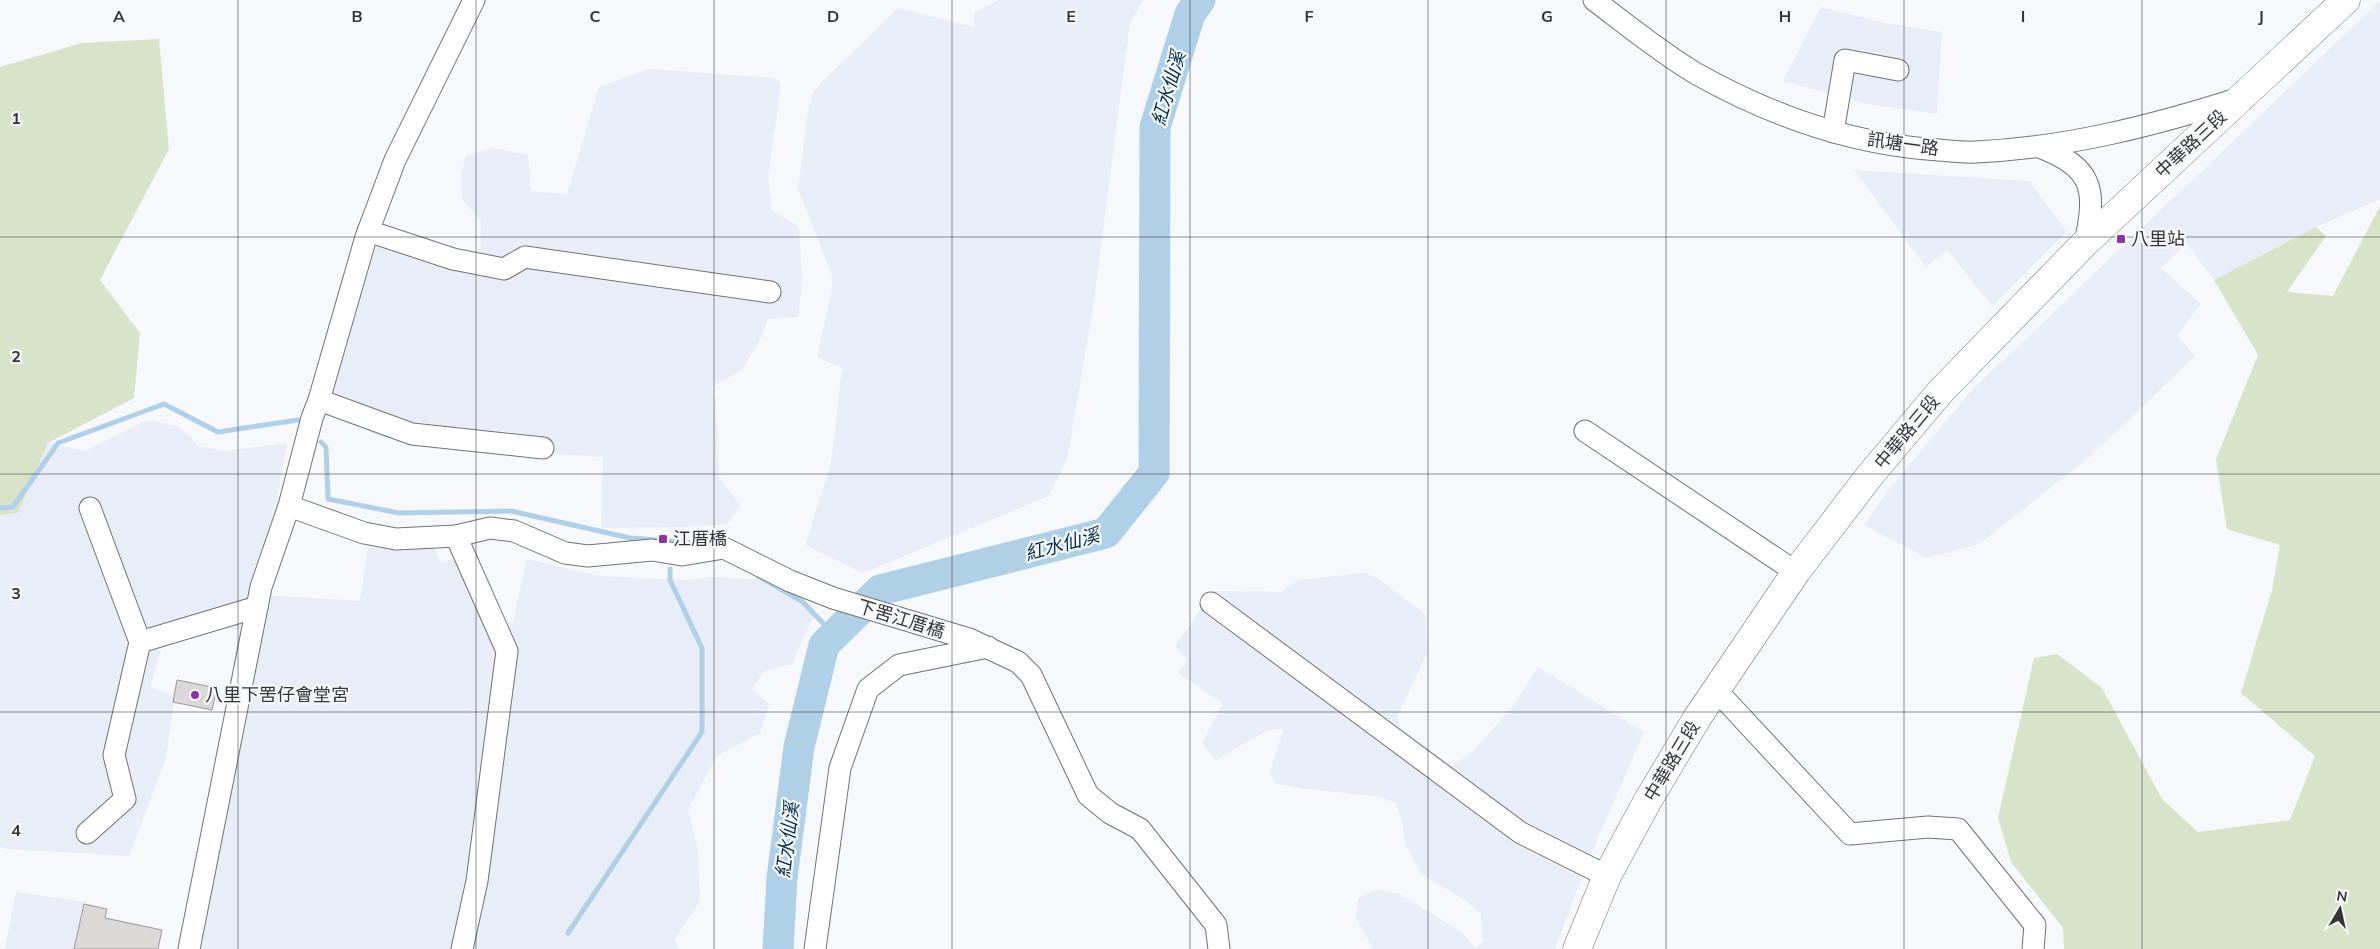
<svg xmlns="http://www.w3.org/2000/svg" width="2380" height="949" font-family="Mulish,'Noto Sans TC',sans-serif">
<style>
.built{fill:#e9edf7}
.green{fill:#d9e3ca}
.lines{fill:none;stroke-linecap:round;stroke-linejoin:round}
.stream{stroke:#b0d0e8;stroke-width:5}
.river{stroke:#b0d0e8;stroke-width:31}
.building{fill:#dcd8d8;stroke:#9a9796}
.minor-casing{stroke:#717274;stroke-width:23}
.major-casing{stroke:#717274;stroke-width:29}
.minor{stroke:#fff;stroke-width:21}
.major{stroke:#fff;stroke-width:28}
.grid{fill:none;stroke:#353536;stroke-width:1;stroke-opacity:0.55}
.poi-dot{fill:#8935a3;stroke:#f7f8fb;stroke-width:2}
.labels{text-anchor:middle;stroke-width:4.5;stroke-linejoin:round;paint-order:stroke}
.street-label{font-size:18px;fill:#353536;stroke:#f7f8fb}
.poi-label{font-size:18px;fill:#353536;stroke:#f7f8fb;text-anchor:start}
.water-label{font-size:19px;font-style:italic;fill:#052f48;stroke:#f7f8fb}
.grid-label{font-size:16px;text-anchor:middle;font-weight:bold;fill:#353536;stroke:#f7f8fb;stroke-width:4.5;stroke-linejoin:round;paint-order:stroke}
</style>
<rect width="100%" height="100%" fill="#f7f8fb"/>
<!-- built -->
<g class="built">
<polygon points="999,0 1144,0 1130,22 1093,308 1067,460 1049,496 863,573 805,545 831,464 842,368 817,357 832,289 832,275 798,189 808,111 813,93 820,84 898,8 974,27 974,13"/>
<polygon points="2380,1 2380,199 2316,227 2214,280 2186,243 2161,268 2201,304 2177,335 2195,356 2091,456 1979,544 1927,558 1864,525 1890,488 1972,390"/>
<polygon points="1821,7 1885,23 1942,32 1937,114 1867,104 1783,81"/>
<polygon points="649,69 774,78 781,84 768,178 772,210 799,227 802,285 798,317 768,319 761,338 742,370 712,387 716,405 719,478 741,506 727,524 691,527 601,528 603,457 444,447 384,438 322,410 381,228 480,256 481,222 462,199 461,174 466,156 492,148 528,155 531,191 567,194 599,87"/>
<polygon points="1854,170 2029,181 2067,232 1992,306 1947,250 1926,267"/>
<polygon points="152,420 178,427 192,438 197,446 225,451 287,443 261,595 360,601 368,548 434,548 441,563 468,553 501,621 513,622 527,559 599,576 688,580 711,577 753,579 771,583 816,611 792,664 764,671 752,689 769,704 760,733 717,756 688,809 698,848 700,902 674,940 680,949 185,949 239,630 196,624 165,635 150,687 175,697 165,761 129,856 7,849 0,847 0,515 18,513 48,443 85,451 143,422"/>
<polygon points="1365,573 1378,579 1425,614 1428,651 1398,715 1398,726 1452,766 1473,751 1514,705 1538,667 1644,732 1588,861 1555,949 1373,949 1356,917 1358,899 1376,889 1399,894 1462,932 1475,948 1483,942 1481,914 1466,901 1421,874 1405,844 1403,826 1396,803 1376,796 1298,788 1275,783 1270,771 1284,728 1266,731 1216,760 1202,743 1223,704 1177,672 1188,661 1175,646 1213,591 1281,592 1298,580"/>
<polygon points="16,892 85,902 77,949 0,949 5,948"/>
</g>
<!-- green -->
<g class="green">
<polygon points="159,39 169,149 100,280 140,333 134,398 48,443 18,513 0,515 0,67 82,43"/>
<polygon points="2380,206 2380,949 2064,949 2063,928 2011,862 1998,818 2034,658 2057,654 2102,688 2162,799 2198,832 2290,820 2315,756 2241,693 2272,590 2280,545 2227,529 2216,459 2258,355 2214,280 2316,227 2326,236 2287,292 2333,296"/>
</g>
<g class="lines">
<!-- stream -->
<g class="stream">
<polyline points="321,442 326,447 328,499 399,513 511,511 630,538 697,543"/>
<polyline points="0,508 13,507 58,443 164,404 218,432 298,420"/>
<polyline points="758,576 803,602 834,635"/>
<polyline points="568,933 702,732 702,648 670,580 670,569"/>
</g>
<!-- river -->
<polyline class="river" points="778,949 782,878 799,747 824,645 880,590 1106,533 1154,473 1155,127 1190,14 1200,0"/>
</g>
<!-- building -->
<g class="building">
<polygon points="177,680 217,688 212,710 173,702"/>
<polygon points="84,904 107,909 105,918 162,930 158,949 74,949"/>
</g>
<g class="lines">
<!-- minor casing -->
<g class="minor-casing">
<g id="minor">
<path d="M 1594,0 C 1627,25 1660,52 1695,73 C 1766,113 1846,142 1927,149 C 1943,150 1960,153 1976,152 C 2065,148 2152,126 2237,99"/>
<polyline points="1833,132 1845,60 1898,70"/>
<path d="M 2039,147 C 2093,167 2097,189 2085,243"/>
<polyline points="368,231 453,259 504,269 525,257 770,292"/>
<polyline points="319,400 412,434 543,448"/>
<polyline points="1585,431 1796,572"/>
<polyline points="289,506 364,533 396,539 456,536 490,528 514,531 565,553 588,556 652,550 682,555 724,548 790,581 833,598 969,639 1018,662 1031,675 1088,795 1110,813 1140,829 1216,925 1219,949"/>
<polyline points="90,508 140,642 257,607"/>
<polyline points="456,536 507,651 477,881 462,949"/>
<polyline points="1211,603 1521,833 1607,876"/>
<polyline points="1717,691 1850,834 1928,827 1958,829 2035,925 2033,949"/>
<polyline points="87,833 125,799 114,755 140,642"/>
<polyline points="189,949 261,587 289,506 312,418 319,400 366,237 395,160 474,0"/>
<polyline points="815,949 840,768 868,689 899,665 988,647"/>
</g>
</g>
<!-- major casing -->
<g class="major-casing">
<polyline id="major" points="1577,949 1607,876 1647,802 1697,718 1796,572 1871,474 1941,391 2085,243 2346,0"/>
</g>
<!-- minor -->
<use href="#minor" class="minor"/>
<!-- major -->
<use href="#major" class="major"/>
</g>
<!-- grid -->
<path class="grid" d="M 238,0 L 238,949M 476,0 L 476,949M 714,0 L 714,949M 952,0 L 952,949M 1190,0 L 1190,949M 1428,0 L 1428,949M 1666,0 L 1666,949M 1904,0 L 1904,949M 2142,0 L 2142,949M 0,237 L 2380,237M 0,474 L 2380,474M 0,712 L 2380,712"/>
<!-- markers -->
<g class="poi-dot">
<rect x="2116" y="234" width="10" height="10" rx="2.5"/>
<rect x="658" y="534" width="10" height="10" rx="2.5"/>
<circle cx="195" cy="695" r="5"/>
</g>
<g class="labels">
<!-- street labels -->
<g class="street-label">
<text transform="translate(1903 144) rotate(8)" y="6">訊塘一路</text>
<text transform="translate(2191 144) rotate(-43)" y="6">中華路三段</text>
<text transform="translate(1907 432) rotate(-50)" y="6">中華路三段</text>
<text transform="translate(901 619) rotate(17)" y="6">下罟江厝橋</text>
<text transform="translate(1672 761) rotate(-59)" y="6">中華路三段</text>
</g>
<!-- poi labels -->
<g class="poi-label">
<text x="2131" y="245">八里站</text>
<text x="673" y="545">江厝橋</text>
<text x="205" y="701">八里下罟仔會堂宮</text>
</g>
<!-- water labels -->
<g class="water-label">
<text transform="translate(1168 88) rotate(-74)" y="7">紅水仙溪</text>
<text transform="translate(1062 544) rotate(-15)" y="7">紅水仙溪</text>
<text transform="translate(787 840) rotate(-83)" y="7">紅水仙溪</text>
</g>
</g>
<g class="grid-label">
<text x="119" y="22">A</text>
<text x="357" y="22">B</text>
<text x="595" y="22">C</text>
<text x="833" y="22">D</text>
<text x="1071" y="22">E</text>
<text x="1309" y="22">F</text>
<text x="1547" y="22">G</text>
<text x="1785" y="22">H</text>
<text x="2023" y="22">I</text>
<text x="2261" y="22">J</text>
<text x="16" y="124">1</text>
<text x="16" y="362">2</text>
<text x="16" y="599">3</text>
<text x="16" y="836">4</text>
</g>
<!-- north arrow -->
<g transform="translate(2340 909) rotate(9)" stroke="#f7f8fb" stroke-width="4" paint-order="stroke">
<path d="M0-4L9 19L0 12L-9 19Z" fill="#353536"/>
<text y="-8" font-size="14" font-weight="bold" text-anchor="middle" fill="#353536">N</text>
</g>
</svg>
